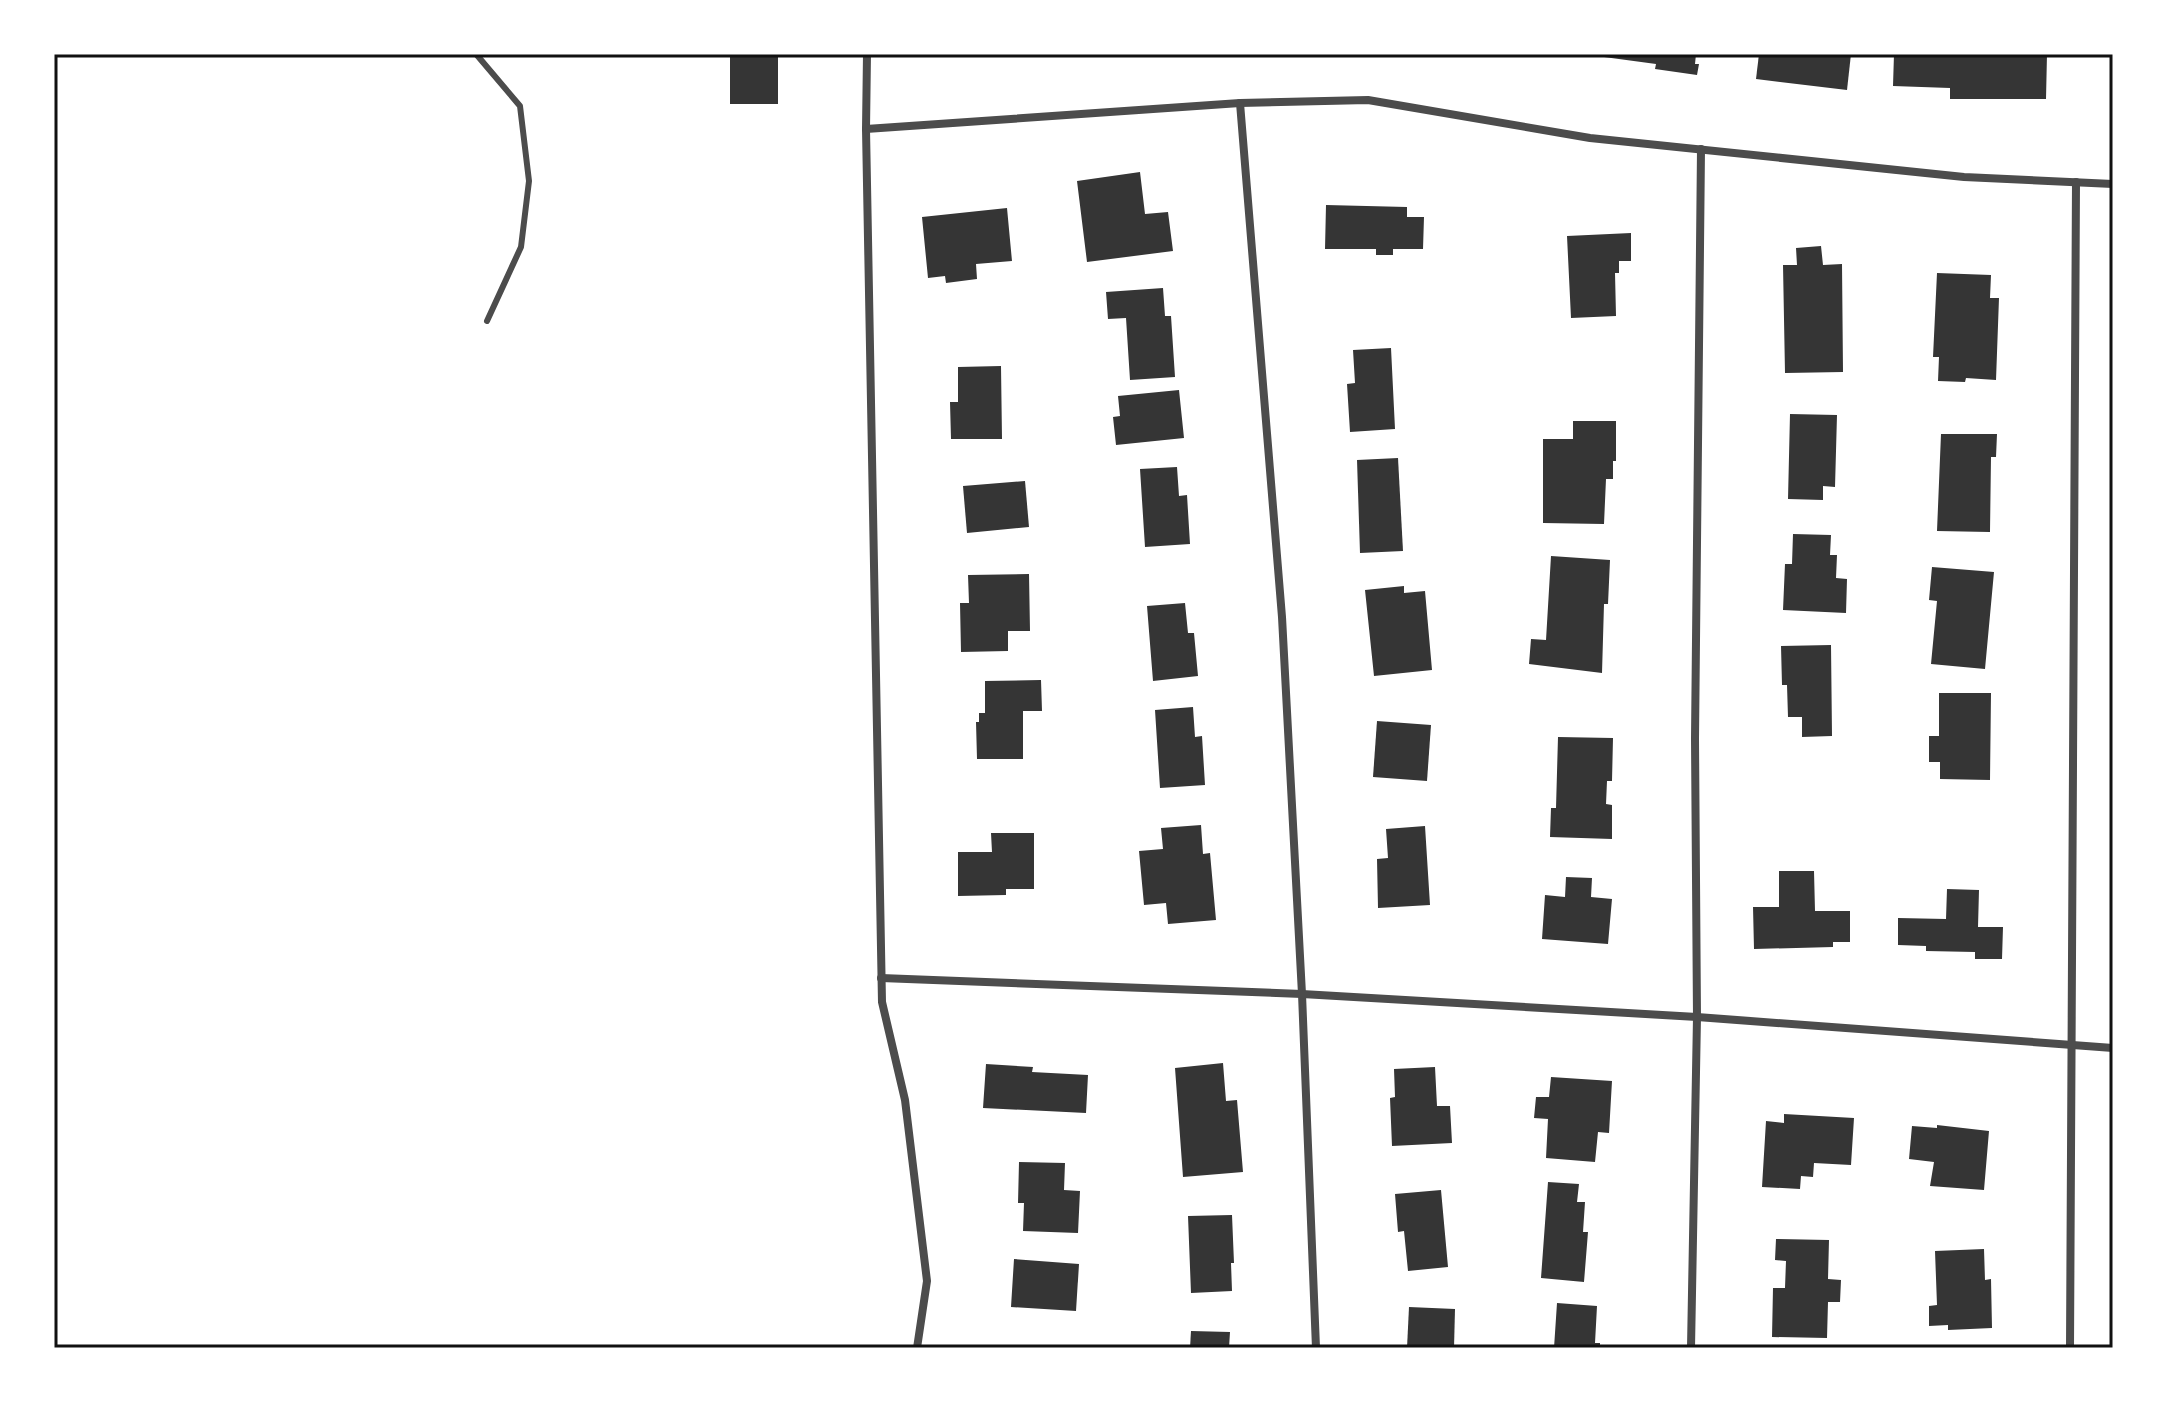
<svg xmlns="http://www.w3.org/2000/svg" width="2167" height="1402" font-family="'Golos Text',sans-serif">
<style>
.building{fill:#353535}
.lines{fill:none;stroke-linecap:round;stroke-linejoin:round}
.service{stroke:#4c4c4c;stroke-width:6}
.minor{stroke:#4c4c4c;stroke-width:8}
.neatline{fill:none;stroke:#111;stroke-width:3}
</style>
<rect width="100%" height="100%" fill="#fff"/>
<!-- building -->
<g class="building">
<rect x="730" y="54" width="48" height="50"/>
<polygon points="1604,54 1696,54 1695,64 1699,64 1697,75 1655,69 1656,64 1604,57"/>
<polygon points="1759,54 1851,54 1847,90 1756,79"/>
<polygon points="1894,54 2047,54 2046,99 1950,99 1950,88 1893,86"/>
<polygon points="1140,172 1145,214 1168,212 1173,251 1087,262 1077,181"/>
<polygon points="1326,205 1407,207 1407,217 1424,217 1423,249 1393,249 1393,255 1376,255 1376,249 1325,249"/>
<polygon points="1007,208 1012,261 976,264 977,279 946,283 945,276 928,278 922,217"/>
<polygon points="1631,233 1631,261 1619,261 1619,273 1615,273 1616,316 1571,318 1567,236"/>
<polygon points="1821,246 1823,265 1842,264 1843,372 1785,373 1783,265 1797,265 1796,248"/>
<polygon points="1937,273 1991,275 1990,298 1999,298 1996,380 1966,378 1965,382 1938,381 1939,357 1933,357"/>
<polygon points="1163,288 1165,316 1171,316 1175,377 1130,380 1126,318 1108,319 1106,292"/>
<polygon points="1391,348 1395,429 1350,432 1347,384 1355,383 1353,350"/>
<polygon points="1001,366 1002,439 951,439 950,402 958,402 958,367"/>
<polygon points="1179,390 1184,438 1116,445 1113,417 1120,416 1118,396"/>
<polygon points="1790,414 1837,415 1835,487 1823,486 1823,500 1788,499"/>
<polygon points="1573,421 1616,421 1616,461 1613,461 1613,479 1606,479 1604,524 1543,523 1543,439 1573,439"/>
<polygon points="1941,434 1997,434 1996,457 1991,457 1990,532 1937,531"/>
<polygon points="1398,458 1403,551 1360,553 1357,460"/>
<polygon points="1177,467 1179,496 1187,495 1190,544 1145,547 1140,469"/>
<polygon points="1025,481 1029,527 967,533 963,486"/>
<polygon points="1793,534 1831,535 1830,555 1837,555 1836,578 1847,579 1846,613 1783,610 1785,564 1792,564"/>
<polygon points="1551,556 1610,560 1608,604 1604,604 1602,673 1529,664 1531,639 1546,640"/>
<polygon points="1932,567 1994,572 1985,669 1931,664 1937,601 1929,600"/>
<polygon points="1029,574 1030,631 1008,631 1008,651 961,652 960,603 969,603 968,575"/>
<polygon points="1404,586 1404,593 1425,591 1432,670 1374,676 1365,590"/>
<polygon points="1185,603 1188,633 1194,633 1198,676 1153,681 1147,606"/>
<polygon points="1831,645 1832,736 1802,737 1802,717 1788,717 1787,685 1782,685 1781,646"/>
<polygon points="1041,680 1042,711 1023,711 1023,759 977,759 976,722 979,722 979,713 985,713 985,681"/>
<polygon points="1939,693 1991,693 1990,780 1940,779 1940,762 1929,762 1929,736 1939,736"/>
<polygon points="1193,707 1195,737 1202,736 1205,785 1160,788 1155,710"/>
<polygon points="1377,721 1431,725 1427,781 1373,777"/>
<polygon points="1558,737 1613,738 1612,781 1607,781 1606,804 1612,805 1612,839 1550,837 1551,808 1556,808"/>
<polygon points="1201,825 1203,854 1210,853 1216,920 1168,924 1166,903 1144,905 1139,851 1163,849 1161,828"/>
<polygon points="1425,826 1430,905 1378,908 1377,859 1388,858 1386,829"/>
<polygon points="991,833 1034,833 1034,889 1006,889 1006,895 958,896 958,852 992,852"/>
<polygon points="1779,871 1814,871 1815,911 1850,911 1850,942 1833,942 1833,947 1754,949 1753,907 1779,907"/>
<polygon points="1566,877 1592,878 1591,897 1612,899 1608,944 1542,939 1545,895 1565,897"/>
<polygon points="1947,889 1979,890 1978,927 2003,927 2002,959 1975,959 1975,952 1926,951 1926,946 1898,945 1898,918 1946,919"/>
<polygon points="1223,1063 1226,1101 1237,1100 1243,1172 1183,1177 1175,1068"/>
<polygon points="986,1064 1033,1067 1032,1072 1088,1075 1086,1113 983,1108"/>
<polygon points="1435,1067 1437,1106 1450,1106 1452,1143 1392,1146 1390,1098 1395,1097 1394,1069"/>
<polygon points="1551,1077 1612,1081 1609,1133 1598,1132 1595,1162 1546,1158 1548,1119 1534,1118 1536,1097 1549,1097"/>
<polygon points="1784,1114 1854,1118 1851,1165 1814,1163 1813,1177 1801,1176 1800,1189 1762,1187 1766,1121 1784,1123"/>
<polygon points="1937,1125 1989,1131 1984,1190 1930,1186 1934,1162 1909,1159 1912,1126 1937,1128"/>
<polygon points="1019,1162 1065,1163 1064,1190 1080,1191 1078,1233 1023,1231 1024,1203 1018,1203"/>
<polygon points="1548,1182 1579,1184 1577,1202 1585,1202 1583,1232 1588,1232 1584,1282 1541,1278"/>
<polygon points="1441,1190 1448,1267 1408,1271 1404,1231 1398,1232 1395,1194"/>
<polygon points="1232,1215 1234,1263 1231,1263 1232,1291 1191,1293 1188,1216"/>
<polygon points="1776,1239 1829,1240 1828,1279 1841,1280 1840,1302 1828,1302 1827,1338 1772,1337 1773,1288 1785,1288 1786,1261 1775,1260"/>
<polygon points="1984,1249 1985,1280 1991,1279 1992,1328 1948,1330 1948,1325 1929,1326 1929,1306 1937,1305 1935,1251"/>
<polygon points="1014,1259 1079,1264 1076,1311 1011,1307"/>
<polygon points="1557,1303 1597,1306 1595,1343 1600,1343 1600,1348 1554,1348"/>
<polygon points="1409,1307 1455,1309 1454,1348 1407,1348"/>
<polygon points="1191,1331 1230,1332 1229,1348 1190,1348"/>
</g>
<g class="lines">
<!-- service -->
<polyline class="service" points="476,54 520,106 529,181 521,247 487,321"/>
<!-- minor -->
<g class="minor">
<polyline points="867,54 866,129 882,1002 905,1100 927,1281 917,1348"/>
<polyline points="1240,103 1282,617 1302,994 1316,1348"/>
<polyline points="866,129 1240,103 1368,100 1590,138 1964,177 2113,184"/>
<polyline points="881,978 1302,994 1697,1017 2113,1048"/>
<polyline points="1691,1348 1697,1017 1695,739 1701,149"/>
<polyline points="2070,1348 2076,182"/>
</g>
</g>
<!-- border -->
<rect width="2167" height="1402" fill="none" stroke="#ffffff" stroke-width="112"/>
<rect x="56" y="56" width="2055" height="1290" class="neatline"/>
</svg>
